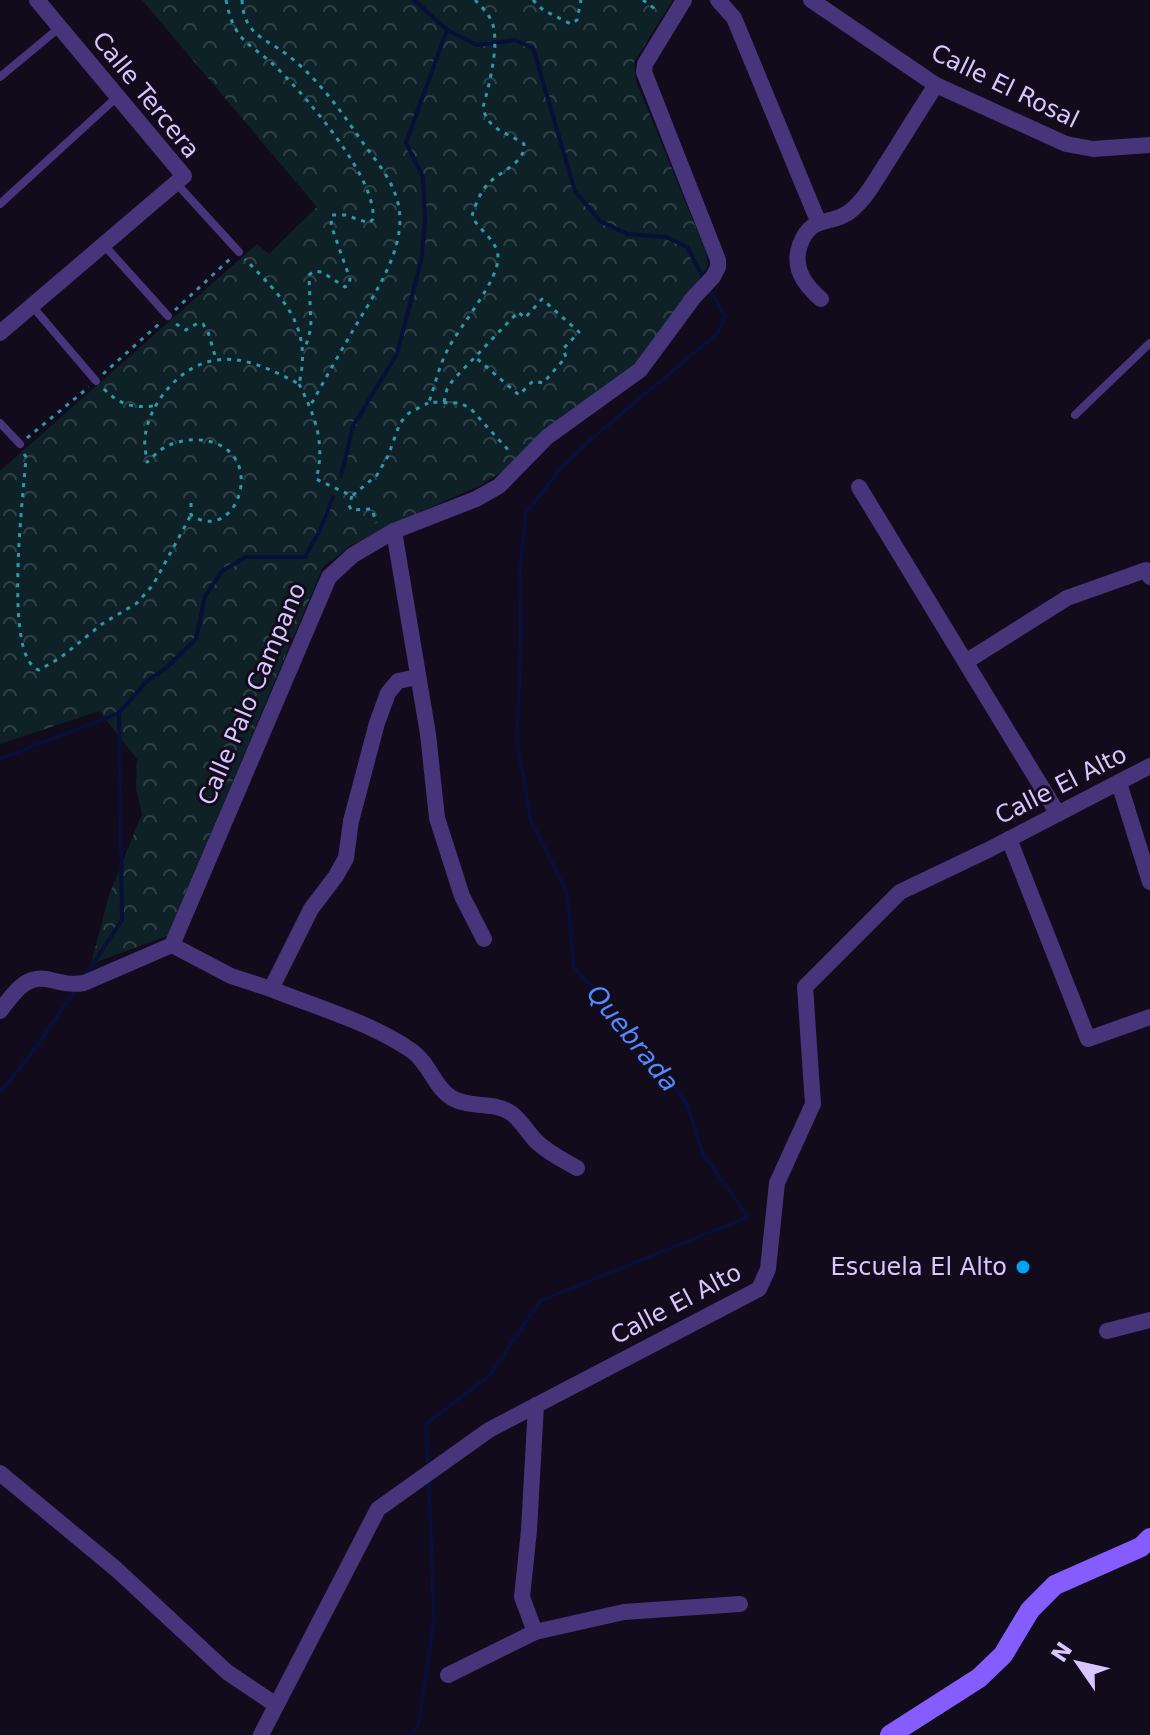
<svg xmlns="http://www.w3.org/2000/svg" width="1150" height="1735" font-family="'DejaVu Sans',sans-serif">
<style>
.park{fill:url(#park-crowns)}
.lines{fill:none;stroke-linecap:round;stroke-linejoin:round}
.stream{stroke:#080f38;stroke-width:4}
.path{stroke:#2b99ae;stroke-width:3;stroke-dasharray:4 6;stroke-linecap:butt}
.lane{stroke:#47357c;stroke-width:8}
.street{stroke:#47357c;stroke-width:16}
.secondary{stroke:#855dff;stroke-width:20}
.poi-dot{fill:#00a3f1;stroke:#120b1c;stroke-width:3}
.labels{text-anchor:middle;stroke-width:6;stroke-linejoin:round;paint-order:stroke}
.street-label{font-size:24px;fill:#d9c6ff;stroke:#120b1c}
.poi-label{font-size:24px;fill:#d9c6ff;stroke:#120b1c;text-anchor:end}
.water-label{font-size:26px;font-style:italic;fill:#548aff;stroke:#120b1c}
</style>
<defs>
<pattern id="park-crowns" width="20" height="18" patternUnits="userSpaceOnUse" patternTransform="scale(2)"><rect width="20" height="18" fill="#0e2126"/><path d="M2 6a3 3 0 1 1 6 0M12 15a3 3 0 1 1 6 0" fill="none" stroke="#304047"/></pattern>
</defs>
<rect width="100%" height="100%" fill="#120b1c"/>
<!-- park -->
<polygon class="park" points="142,0 673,0 634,62 636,81 705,250 708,265 698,282 635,366 562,416 503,471 481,485 400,521 350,546 323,567 167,936 91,964 109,895 142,814 136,788 137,759 99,711 0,744 0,471 257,244 269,254 317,207"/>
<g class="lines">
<!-- stream -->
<g class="stream">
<polyline points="414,0 447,30 477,45 515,40 533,48 575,191 600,221 627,234 666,237 687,247 704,279"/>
<polyline points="341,476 353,426 397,354 422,257 425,220 423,177 406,143 447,30"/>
<polyline points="0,759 119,713 146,682 166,668 196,639 205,596 222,571 246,557 305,557 319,532 333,497"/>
<polyline points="85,976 122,920 119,713"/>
<polyline points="0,1092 29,1057 76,989"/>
<polyline points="428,1466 426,1424 490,1375 540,1301 748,1217 702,1152 688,1106 644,1044 574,967 567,893 531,821 517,741 521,634 520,569 526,513 562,467 589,441 717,334 725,316 711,292"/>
<polyline points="411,1735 418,1726 434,1621 429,1481"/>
</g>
<!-- path -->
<g class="path">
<path d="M 226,0 C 235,46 252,42 280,71 C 308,99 377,179 373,219 L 369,223 L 345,215 L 332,215 L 331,225 L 350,279 L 349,285 L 345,287 L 322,272 L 314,271 L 309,275 L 311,328 L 305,349"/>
<path d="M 242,0 C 244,37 267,38 290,57 C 319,80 340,110 361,140 C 372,156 387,173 394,191 C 415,239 375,292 352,332 C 338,356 324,381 310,406"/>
<path d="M 475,0 C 482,7 490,15 493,25 C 499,47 489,86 483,107 C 487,130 507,132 524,144 C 526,164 497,172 486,186 C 479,195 475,206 472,216 C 479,231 497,239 498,257 C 499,280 460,326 448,349 C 439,366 435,385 429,402 L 460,403 L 470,408 L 510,452"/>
<polyline points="533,0 543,10 571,24 577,20 581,0"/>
<polyline points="643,0 659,12"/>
<polyline points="175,310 231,258"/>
<polyline points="176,324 186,330 198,323 203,324 208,332 216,359"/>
<polyline points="103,374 160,323"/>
<path d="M 299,384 C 315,416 326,444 316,479 L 352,496 L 377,475 L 388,456 L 400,423 L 409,413 L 428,403"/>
<path d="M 104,389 C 120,405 132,408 154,406"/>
<polyline points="444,402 447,389 453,380 518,312 525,318 542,299 579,332 563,349 566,357 543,383 533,381 519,395 475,357"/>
<polyline points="27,438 89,387"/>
<path d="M 24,454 L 26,457 C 24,491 2,659 39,670 L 60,658 L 102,624 L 137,603 L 153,585 L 191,515"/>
<polyline points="352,496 349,505 351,510 372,509 376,523"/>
<path d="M 191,503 L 191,515 C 222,536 247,500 240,470 C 232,438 192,434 167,446 C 159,450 153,457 147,462 C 146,454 144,445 145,437 C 149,403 181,364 217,360 C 246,356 274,371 299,384 C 313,326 283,298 245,259"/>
</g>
<!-- lane -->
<g class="lane">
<polyline points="0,77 59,28"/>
<polyline points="176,183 239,252"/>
<polyline points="0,204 117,97"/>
<polyline points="104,245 168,316"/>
<polyline points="32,306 96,381"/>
<polyline points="1075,415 1150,343"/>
<polyline points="0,423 20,444"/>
</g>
<!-- street -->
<g class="street">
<polyline points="718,0 734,18 739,30 818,221"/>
<polyline points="811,0 936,85 1066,144 1093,149 1150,145"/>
<path d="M 821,299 C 804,285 792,267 800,245 C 811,213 833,227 853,209 C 867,197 876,179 886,164 C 903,137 919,111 936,85"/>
<polyline points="0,333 184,176 37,0"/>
<polyline points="859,487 1058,814"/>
<polyline points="394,531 428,734 437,818 462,896 484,939"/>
<polyline points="967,661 1067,598 1146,570 1150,577"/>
<polyline points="1119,783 1150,882"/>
<polyline points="1009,839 1088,1039 1150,1017"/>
<polyline points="172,945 231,976 271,989 311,909 336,876 346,858 351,821 377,723 388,693 398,681 417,677"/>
<path d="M 271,989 C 318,1008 370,1022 412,1051 C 430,1064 434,1087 452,1098 C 471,1109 494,1101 511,1113 C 521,1120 527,1132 536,1141 C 548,1153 563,1160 577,1168"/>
<path d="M 0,1011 C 14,993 26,973 51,980 C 63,983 71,985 84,983 L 172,945 L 329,577 L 353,555 L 394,531 L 476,499 L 499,486 L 547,437 L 640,370 L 694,297 L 713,277 L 718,267 L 718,260 L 644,72 L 645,64 L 684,0"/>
<polyline points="1107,1331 1150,1320"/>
<polyline points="0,1473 116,1569 227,1672 276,1705"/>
<polyline points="535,1632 624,1612 740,1604"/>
<polyline points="448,1675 535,1632 522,1597 529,1530 536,1405"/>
<polyline points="261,1735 378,1509 489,1430 759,1289 768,1269 777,1183 813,1104 805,987 900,892 988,850 1150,766"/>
</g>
<!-- secondary -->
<polyline class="secondary" points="890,1735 979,1678 1003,1655 1030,1610 1055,1585 1141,1547 1150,1538"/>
</g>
<!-- markers -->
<circle class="poi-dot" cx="1023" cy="1267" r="8"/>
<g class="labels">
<!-- street labels -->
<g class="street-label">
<text transform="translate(1005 86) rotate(26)" y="8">Calle El Rosal</text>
<text transform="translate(146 95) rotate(51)" y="8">Calle Tercera</text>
<text transform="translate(252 694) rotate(-67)" y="8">Calle Palo Campano</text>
<text transform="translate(1061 785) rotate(-27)" y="8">Calle El Alto</text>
<text transform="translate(676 1304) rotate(-28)" y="8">Calle El Alto</text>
</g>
<!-- poi labels -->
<g class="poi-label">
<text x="1007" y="1275">Escuela El Alto</text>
</g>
<!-- water labels -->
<g class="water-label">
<text transform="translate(633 1038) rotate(51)" y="9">Quebrada</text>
</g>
</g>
<!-- north arrow -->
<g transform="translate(1078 1663) rotate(304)" stroke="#120b1c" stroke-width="6" paint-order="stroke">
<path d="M0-6L14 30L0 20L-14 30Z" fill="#d9c6ff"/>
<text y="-12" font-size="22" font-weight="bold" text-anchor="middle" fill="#d9c6ff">N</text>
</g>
</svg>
